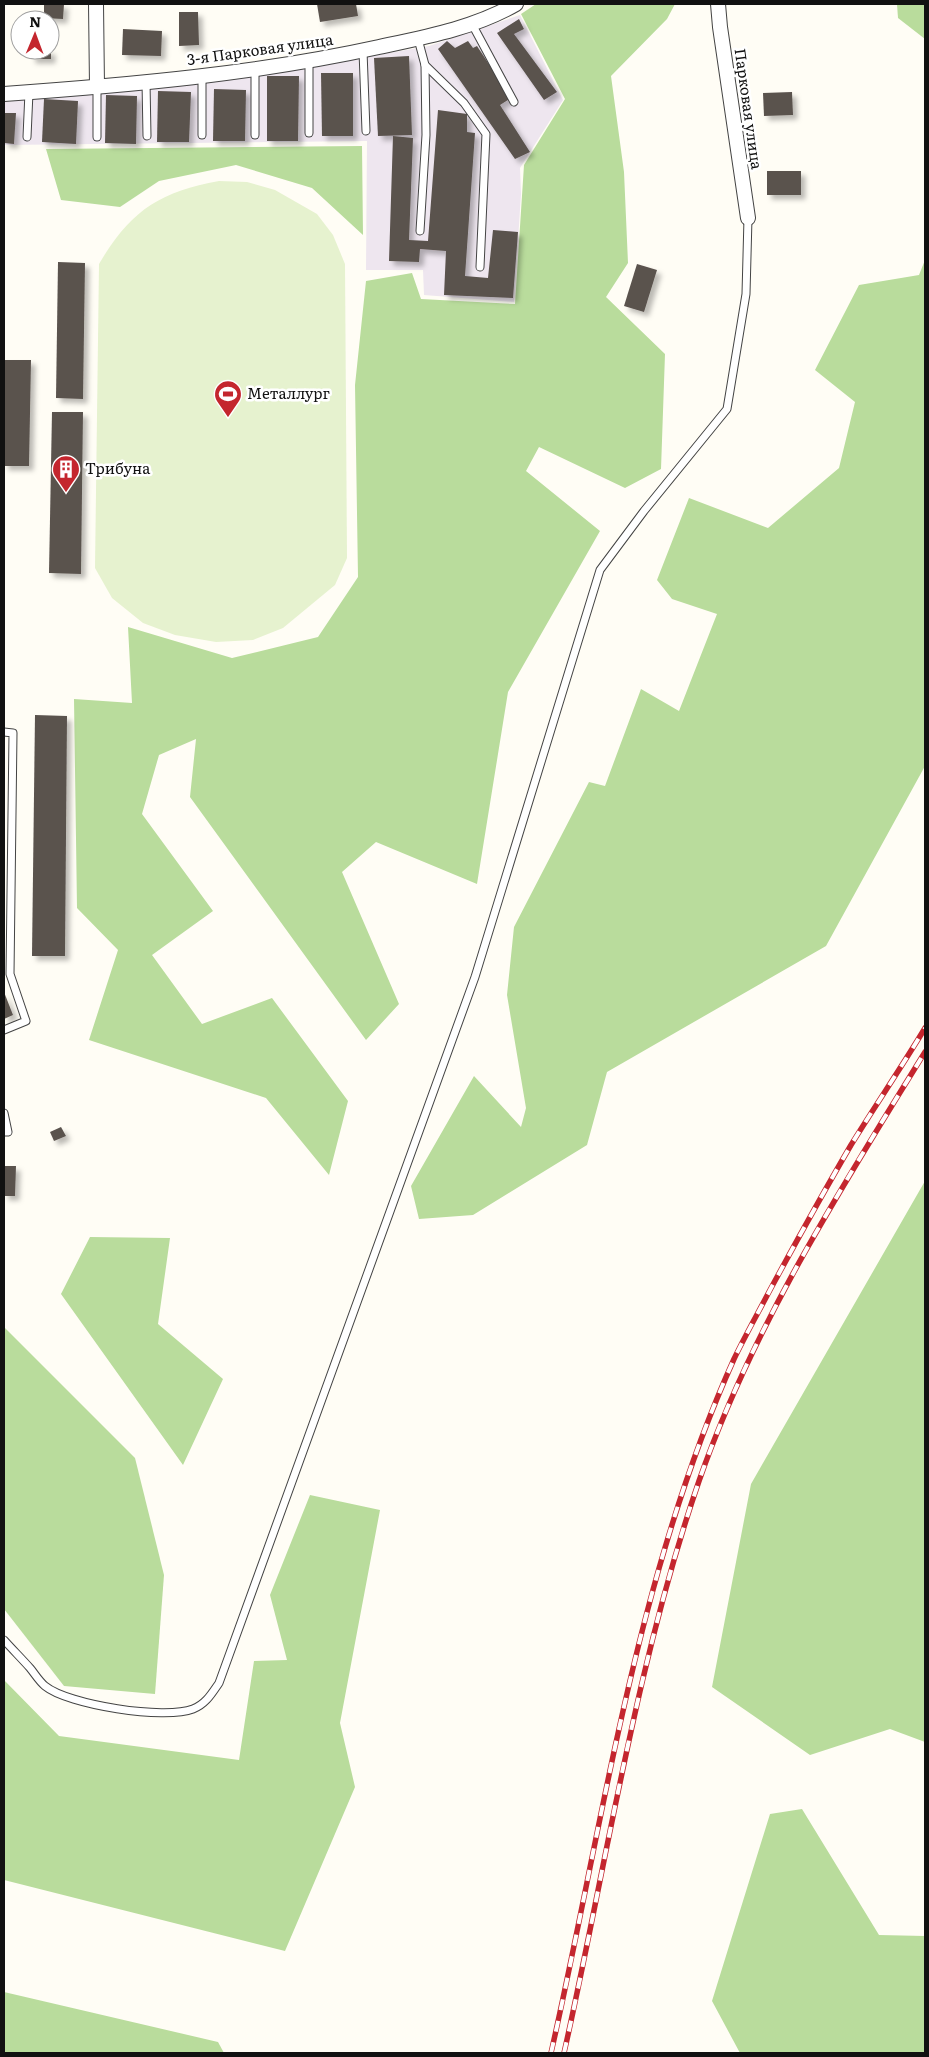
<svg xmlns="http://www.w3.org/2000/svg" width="929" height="2057" font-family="Literata,serif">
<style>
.industrial{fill:#eee6ef}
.forest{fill:#b9dc9c}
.pitch{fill:#e6f2cf}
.building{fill:#5a524d;filter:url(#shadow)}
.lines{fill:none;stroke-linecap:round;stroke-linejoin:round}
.lane-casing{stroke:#444;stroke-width:9}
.street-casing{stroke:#444;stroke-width:16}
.lane{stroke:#fff;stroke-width:7}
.street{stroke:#fff;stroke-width:14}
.rail-casing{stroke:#c4262e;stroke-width:5.5}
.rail{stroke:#fff;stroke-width:4;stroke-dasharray:11;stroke-linecap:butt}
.labels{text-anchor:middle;stroke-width:5;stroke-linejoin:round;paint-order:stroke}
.street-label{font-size:15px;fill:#111;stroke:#fff}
.poi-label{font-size:15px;fill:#111;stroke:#fff;text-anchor:start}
</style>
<defs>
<filter id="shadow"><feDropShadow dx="4.5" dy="4.5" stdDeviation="2.5" flood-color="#0004"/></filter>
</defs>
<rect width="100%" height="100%" fill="#fffdf5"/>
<!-- industrial -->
<polygon class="industrial" points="520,15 563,100 520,168 521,194 514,302 424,295 423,270 366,270 367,141 4,145 4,102 251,77 429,46"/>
<!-- forest -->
<g class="forest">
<polygon points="536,4 675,4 667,19 611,76 624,172 628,263 606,297 665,354 661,469 625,488 539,447 526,471 600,531 508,692 477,884 376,842 342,872 399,1004 366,1040 190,797 196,739 159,755 142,814 213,911 152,955 202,1024 272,998 348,1101 329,1175 266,1098 89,1040 118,950 77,908 74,699 132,703 128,627 232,658 318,637 358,577 355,385 366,281 412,273 421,299 515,304 524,165 565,99 521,14"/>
<polygon points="897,4 925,4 925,39 898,18"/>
<polygon points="362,146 363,235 312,188 236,165 159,181 120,207 61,200 46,149"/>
<polygon points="925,260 925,766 826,946 607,1072 587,1145 473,1215 419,1219 411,1186 474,1076 521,1127 526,1108 507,995 514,927 589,782 605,786 641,689 679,711 717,614 672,599 657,580 689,498 768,528 839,468 855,402 815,370 859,285 919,275"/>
<polygon points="925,1181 925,1742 890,1729 810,1755 712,1687 751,1484"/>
<polygon points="90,1237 170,1238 158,1324 223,1379 183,1465 61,1294"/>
<polygon points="4,1327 135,1458 164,1575 155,1694 64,1686 4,1609"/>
<polygon points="310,1495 380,1510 340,1723 355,1787 285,1951 4,1880 4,1680 59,1736 239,1760 254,1661 287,1660 270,1595"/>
<polygon points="802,1809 879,1935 925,1936 925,2053 740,2053 712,2001 770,1814"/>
<polygon points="4,1992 218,2042 224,2053 4,2053"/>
</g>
<!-- pitch -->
<path class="pitch" d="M 219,181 L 247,182 L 275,190 L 317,214 L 333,235 L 345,264 L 347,558 L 335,585 L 283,628 L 253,640 L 216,642 L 175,635 L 143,623 L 112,598 L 95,568 L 99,264 C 130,211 159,192 219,181 Z"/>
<!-- building -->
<g class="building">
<polygon points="44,4 64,4 63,19 44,18"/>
<polygon points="317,4 356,4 358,16 320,22"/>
<polygon points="179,12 198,12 199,45 179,46"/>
<polygon points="519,19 524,29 514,34 557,92 544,100 497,33"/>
<polygon points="123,29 162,31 161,56 122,55"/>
<polygon points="447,41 455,48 468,41 473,48 477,46 511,98 500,105 530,152 515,159 438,49"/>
<rect x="31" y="50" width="20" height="9"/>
<polygon points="409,56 412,135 378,136 374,58"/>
<polygon points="321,73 353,73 353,136 322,136"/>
<polygon points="267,76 299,76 298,141 267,141"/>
<polygon points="214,89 246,90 245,141 213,141"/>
<polygon points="158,91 191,92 189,142 157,142"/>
<polygon points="792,92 793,115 764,116 763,93"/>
<polygon points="106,95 137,96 136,144 105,143"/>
<polygon points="44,99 78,101 76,144 42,142"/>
<polygon points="438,110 467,114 467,132 475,133 465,276 488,278 493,230 518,232 513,298 444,295 446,251 420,249 419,262 389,261 393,136 413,138 409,240 428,241"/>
<polygon points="4,113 16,113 14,144 4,143"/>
<rect x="767" y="171" width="34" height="24"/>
<polygon points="58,262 85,263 83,399 56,398"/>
<polygon points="637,264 657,270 644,312 624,306"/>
<polygon points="4,360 31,360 29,466 4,466"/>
<polygon points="52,412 83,412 81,574 49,573"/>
<polygon points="35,715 67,716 65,956 32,956"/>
<polygon points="4,992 13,1015 4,1019"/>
<polygon points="61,1127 66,1136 54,1141 50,1132"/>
<polygon points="4,1166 16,1166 15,1196 4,1196"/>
</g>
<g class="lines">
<!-- lane casing -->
<g class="lane-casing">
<g id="lane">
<polyline points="472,24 514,102"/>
<polyline points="418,39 425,65 426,135 420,231"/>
<polyline points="363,51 366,131"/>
<polyline points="309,61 309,133"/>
<polyline points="425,65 464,103 486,134 480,267"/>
<polyline points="255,69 255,135"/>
<polyline points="146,82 147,136"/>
<polyline points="202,135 202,76"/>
<polyline points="27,137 29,92"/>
<polyline points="97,137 97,86"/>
<polyline points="4,732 13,733 10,974 26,1021 4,1030"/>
<polyline points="4,1113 8,1132 4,1132"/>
<path d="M 4,1640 C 13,1650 22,1659 30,1668 C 35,1674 39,1681 45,1686 C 68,1705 165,1720 193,1709 C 206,1704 212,1693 219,1683 L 475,977 L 600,570 L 644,511 L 727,409 L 746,294 L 748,218"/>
</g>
</g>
<!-- street casing -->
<g class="street-casing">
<g id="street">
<polyline points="96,4 97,86"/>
<polyline points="718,4 720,27 748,218"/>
<path d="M 4,94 C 130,85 256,74 379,47 C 426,37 474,28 516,4"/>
</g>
</g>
<!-- lane -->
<use href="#lane" class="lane"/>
<!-- street -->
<use href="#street" class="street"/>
<!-- rail casing -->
<g class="rail-casing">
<g id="rail">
<path d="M 551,2053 C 604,1820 635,1579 734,1359 C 745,1336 758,1313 770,1290 C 796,1242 823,1193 851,1145 C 875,1106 901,1068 925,1028"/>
<path d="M 564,2053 C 607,1862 635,1667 699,1481 C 752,1328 840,1190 925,1052"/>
</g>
</g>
<!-- rail -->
<use href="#rail" class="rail"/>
</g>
<!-- icons -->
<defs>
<g id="stadium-pin" transform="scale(1.4375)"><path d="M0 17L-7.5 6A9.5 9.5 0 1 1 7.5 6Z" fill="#c4262e" stroke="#fff"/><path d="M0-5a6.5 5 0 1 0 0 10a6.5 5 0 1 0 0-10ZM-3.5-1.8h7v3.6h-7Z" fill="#fff"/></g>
<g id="building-pin" transform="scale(1.4375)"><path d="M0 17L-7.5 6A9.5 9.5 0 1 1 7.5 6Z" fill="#c4262e" stroke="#fff"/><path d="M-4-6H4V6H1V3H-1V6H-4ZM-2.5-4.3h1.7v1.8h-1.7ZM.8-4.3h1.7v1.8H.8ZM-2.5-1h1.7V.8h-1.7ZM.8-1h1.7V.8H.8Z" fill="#fff"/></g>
</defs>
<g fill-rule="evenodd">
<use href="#stadium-pin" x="228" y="394"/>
<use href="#building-pin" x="66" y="469"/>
</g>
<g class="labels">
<!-- street labels -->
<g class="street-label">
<text transform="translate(260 50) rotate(-8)" y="5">3-я Парковая улица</text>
<text transform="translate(748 109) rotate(82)" y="5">Парковая улица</text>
</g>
<!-- poi labels -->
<g class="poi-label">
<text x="247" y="399">Металлург</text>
<text x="85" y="474">Трибуна</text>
</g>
</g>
<!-- border -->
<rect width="929" height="2057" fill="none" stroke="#111111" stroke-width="10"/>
<!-- north arrow -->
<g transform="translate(35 35) rotate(1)"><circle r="24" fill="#ffffff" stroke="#a0a0a0"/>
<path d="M0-4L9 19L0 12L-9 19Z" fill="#c4262e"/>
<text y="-8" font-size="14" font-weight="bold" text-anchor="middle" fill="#111111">N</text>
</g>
</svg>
